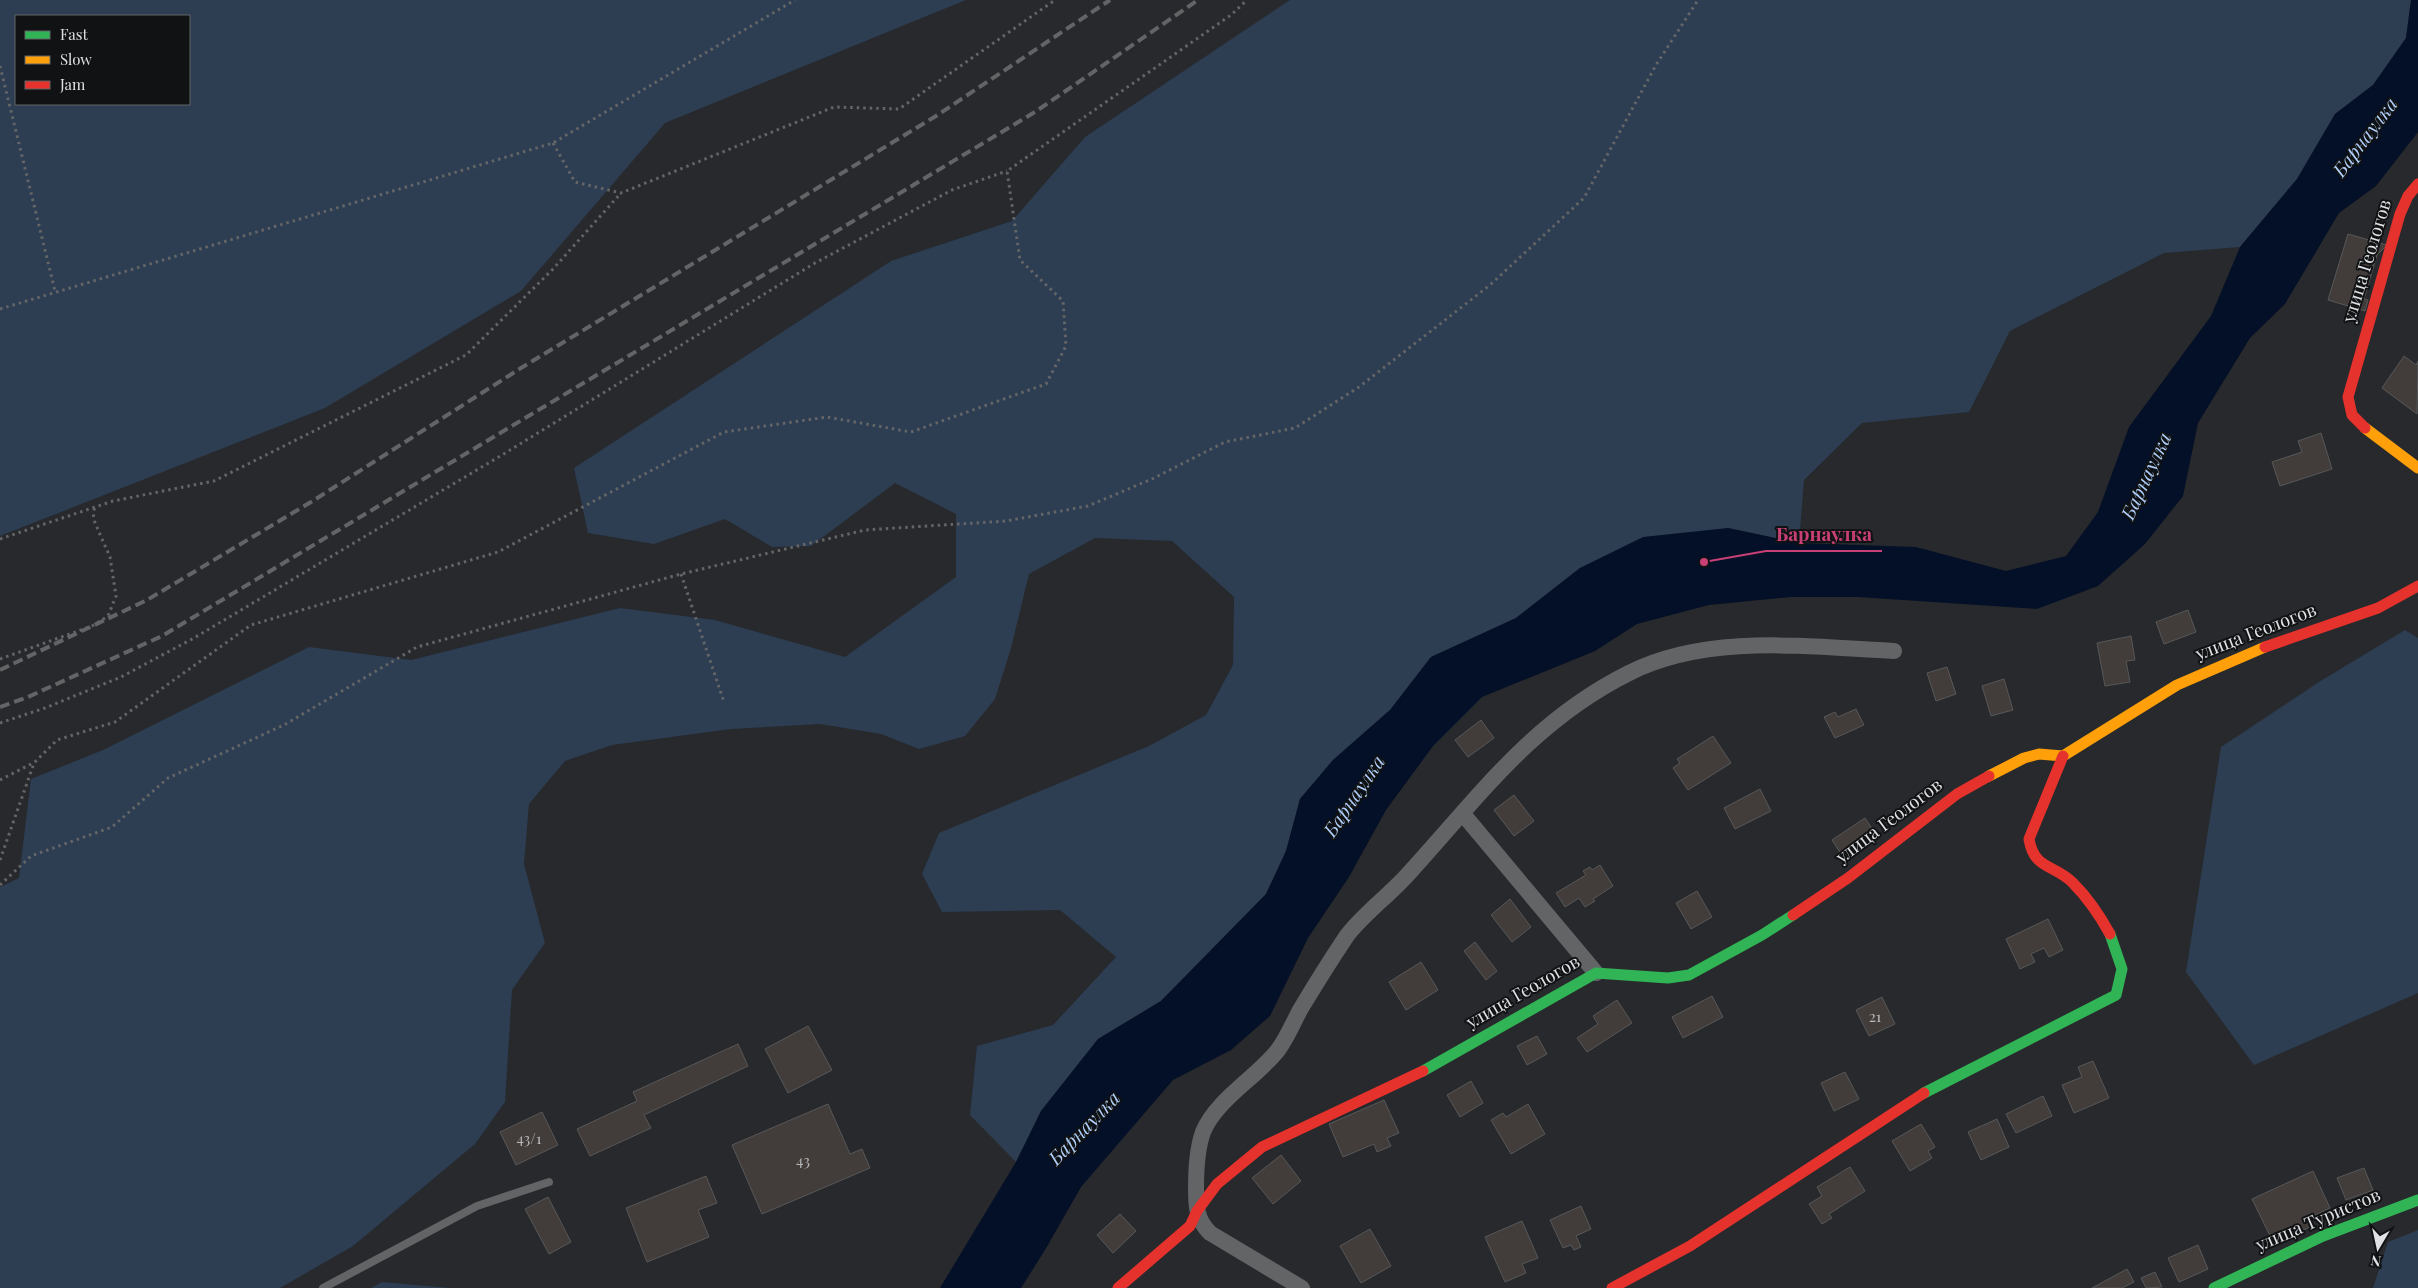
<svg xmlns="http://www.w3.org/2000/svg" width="2418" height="1288" font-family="'Playfair Display',serif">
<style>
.green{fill:#2d3d52;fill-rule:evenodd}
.water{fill:#041027}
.building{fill:#423d3b;stroke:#585859}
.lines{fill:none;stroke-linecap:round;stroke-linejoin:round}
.path{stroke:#646567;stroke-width:3;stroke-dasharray:2.5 4;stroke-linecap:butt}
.lane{stroke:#636466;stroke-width:8}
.street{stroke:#636466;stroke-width:16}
.fast{stroke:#30b455;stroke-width:11}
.slow{stroke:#ff9f0a;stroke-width:11}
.jam{stroke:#e5322d;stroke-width:11}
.rail{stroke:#626466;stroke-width:4;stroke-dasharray:10 5;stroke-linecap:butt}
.labels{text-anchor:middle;stroke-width:4;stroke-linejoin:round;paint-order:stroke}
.number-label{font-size:15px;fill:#b8b8ba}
.street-label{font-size:18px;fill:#dfe1e4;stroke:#101214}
.water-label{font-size:19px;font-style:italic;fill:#b0cffb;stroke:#101214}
.leader{fill:none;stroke:#c84076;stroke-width:2}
.callout-dot{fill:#c84076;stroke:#101214;stroke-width:2}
.callout-label{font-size:19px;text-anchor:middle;font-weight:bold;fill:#c84076;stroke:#101214;stroke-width:4;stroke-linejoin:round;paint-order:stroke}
</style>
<rect width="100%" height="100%" fill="#27292c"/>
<!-- green -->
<g class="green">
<path d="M 0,0 L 966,0 L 665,123 L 521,291 L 325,408 L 0,536 ZM 16,16 L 189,16 L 189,104 L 16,104 Z"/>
<polygon points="1290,0 2411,0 2406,38 2373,85 2335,114 2297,179 2240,247 2164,253 2010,331 1969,412 1862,423 1804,480 1799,543 1728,528 1580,568 1516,618 1431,657 1390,710 1333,760 1300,799 1286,851 1266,894 1161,1001 1098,1039 1041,1111 1016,1162 970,1115 977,1046 1053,1025 1116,957 1060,910 942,912 922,874 939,833 1149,746 1206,715 1233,665 1234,597 1172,541 1095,538 1029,574 1011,648 995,699 965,736 919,749 881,734 820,724 731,729 612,745 565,761 529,804 524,864 545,943 512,990 505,1102 475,1144 353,1246 280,1288 0,1288 0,887 19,878 31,779 103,750 309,647 411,660 620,608 715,620 845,657 956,577 956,514 895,483 811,546 772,547 725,519 654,544 588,533 574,468 891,261 1012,221 1085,137"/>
<polygon points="2405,630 2418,638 2418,993 2254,1065 2186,972 2221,747 2319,682"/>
<polygon points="2418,1230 2418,1288 2373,1288 2388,1242"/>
<polygon points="382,1282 451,1288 371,1288"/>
</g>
<!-- water -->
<polygon class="water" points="2411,0 2418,0 2418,132 2376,186 2339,213 2285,304 2250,338 2198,423 2183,496 2145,544 2098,586 2037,609 1858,597 1791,597 1709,605 1637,624 1595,651 1482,697 1433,746 1386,810 1349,877 1308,938 1270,1016 1231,1050 1173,1080 1081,1187 1045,1250 1021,1288 940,1288 1016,1162 1041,1111 1098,1039 1161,1001 1266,894 1286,851 1300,799 1333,760 1390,710 1431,657 1516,618 1580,568 1643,537 1728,528 1799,543 1916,547 2006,571 2066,556 2098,512 2129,427 2211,316 2240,247 2297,179 2335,114 2373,85 2406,38"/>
<!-- building -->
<g class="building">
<polygon points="2348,234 2387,245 2377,255 2364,299 2368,300 2365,311 2328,300"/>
<polygon points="2404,356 2416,365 2418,361 2417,414 2382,388"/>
<polygon points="2321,433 2332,469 2280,486 2272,462 2302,452 2298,441"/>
<polygon points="2188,610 2196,632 2164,644 2156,622"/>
<polygon points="2131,636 2135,660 2126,661 2130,682 2105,686 2097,643"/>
<polygon points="1947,667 1956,694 1936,701 1927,673"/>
<polygon points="2004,679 2013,710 1991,716 1982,686"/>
<polygon points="1856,709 1864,725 1835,738 1824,717 1835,712 1838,717"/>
<polygon points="1481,720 1494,738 1468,757 1455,740"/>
<polygon points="1713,736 1731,763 1688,790 1673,768 1680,763 1677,759"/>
<polygon points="1760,789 1771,811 1735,829 1724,808"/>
<polygon points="1514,795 1534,821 1514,836 1494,810"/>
<polygon points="1865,818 1878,838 1845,860 1832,840"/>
<polygon points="1600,865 1613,886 1593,899 1595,901 1585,907 1579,898 1565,907 1556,893 1586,875 1583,871 1590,867 1592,870"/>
<polygon points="1697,891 1712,917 1691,929 1676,903"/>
<polygon points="1510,899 1531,927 1512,942 1491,915"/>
<polygon points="2048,919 2063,950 2049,957 2044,948 2031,954 2035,962 2020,969 2006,939"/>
<polygon points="1475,942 1497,971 1486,980 1464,951"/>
<polygon points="1421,962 1438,990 1406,1010 1389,982"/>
<polygon points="1712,996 1723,1017 1683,1038 1672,1017"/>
<polygon points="1882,997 1895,1024 1869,1036 1856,1010"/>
<polygon points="1617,1000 1632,1023 1587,1052 1577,1038 1598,1024 1593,1016"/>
<polygon points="808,1026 832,1070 788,1093 765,1049"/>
<polygon points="1537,1036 1547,1054 1527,1065 1517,1046"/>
<polygon points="738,1044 748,1066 644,1115 651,1128 590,1156 577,1129 637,1101 633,1092"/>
<polygon points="2093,1061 2109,1098 2074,1113 2062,1085 2082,1077 2078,1067"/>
<polygon points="1845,1072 1859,1099 1834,1111 1821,1083"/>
<polygon points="1471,1081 1483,1103 1460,1117 1447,1095"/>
<polygon points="2043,1096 2052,1116 2016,1133 2006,1114"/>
<polygon points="1384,1100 1399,1133 1387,1138 1391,1146 1377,1152 1374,1144 1343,1157 1329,1124"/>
<polygon points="828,1104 850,1154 862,1149 870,1168 762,1214 732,1145"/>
<polygon points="1528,1104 1545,1134 1511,1154 1491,1120 1503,1113 1506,1117"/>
<polygon points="542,1112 558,1145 516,1165 500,1132"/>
<polygon points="1997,1119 2009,1147 1981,1160 1968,1132"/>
<polygon points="1921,1124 1935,1147 1928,1151 1932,1158 1910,1171 1892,1141"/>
<polygon points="1281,1155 1301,1181 1273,1204 1252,1178"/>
<polygon points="1850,1167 1865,1191 1829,1214 1832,1218 1822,1224 1809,1204 1822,1196 1817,1187"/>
<polygon points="2364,1168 2373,1190 2346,1200 2337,1178"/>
<polygon points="2313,1171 2330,1208 2307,1219 2310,1227 2274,1244 2252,1199"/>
<polygon points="706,1176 717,1203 698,1210 709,1237 647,1262 626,1208"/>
<polygon points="548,1197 571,1242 549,1254 525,1209"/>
<polygon points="1581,1206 1591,1229 1576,1236 1581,1247 1574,1250 1571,1245 1563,1248 1550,1220"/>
<polygon points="1120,1214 1136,1231 1113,1253 1097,1235"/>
<polygon points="1522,1221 1538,1258 1522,1264 1526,1273 1505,1282 1485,1237"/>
<polygon points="1370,1229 1391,1266 1361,1283 1340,1246"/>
<polygon points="2198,1245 2208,1269 2179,1282 2168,1258"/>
<polygon points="2127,1269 2134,1282 2122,1288 2092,1288"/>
<polygon points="2155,1272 2162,1287 2146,1288 2141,1278"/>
</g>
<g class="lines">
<!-- path -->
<g class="path">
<polyline points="0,66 55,291"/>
<polyline points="553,143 575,182 621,193 834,107 899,109 1055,0"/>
<polyline points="0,309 553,143 795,0"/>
<polyline points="0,539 113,501 214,481 466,355 553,269 621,193"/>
<polyline points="681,574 724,702"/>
<polyline points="0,659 92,626 108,616 116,596 110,557 95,523 93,513 95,507"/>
<polyline points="0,723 45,708 121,677 194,638 502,455 815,263 952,190 1007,171"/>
<polyline points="0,780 33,763"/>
<polyline points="0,860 34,763 57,740 115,722 251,625 498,552 724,432 827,417 911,432 1046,384 1066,346 1063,301 1020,260 1007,171 1231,15 1247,0"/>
<polyline points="0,885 31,856 112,827 168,778 284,725 417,647 681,574 865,530 1006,521 1088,506 1152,479 1225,442 1295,428 1359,387 1490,285 1584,198 1656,65 1698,0"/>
</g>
<!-- lane -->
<polyline class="lane" points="323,1288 477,1206 549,1182"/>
<!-- street -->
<g class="street">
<polyline points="1463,814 1596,973"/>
<path d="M 1302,1288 L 1210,1233 C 1196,1219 1196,1206 1196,1187 C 1196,1169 1197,1149 1203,1132 C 1216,1100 1257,1077 1278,1050 C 1287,1038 1293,1023 1300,1010 C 1315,985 1330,961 1346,937 C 1361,916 1392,893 1410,872 C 1480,795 1533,721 1629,673 C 1708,633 1809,647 1894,651"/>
</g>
<!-- fast -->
<g class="fast">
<polyline points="1423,1071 1596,973 1668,978 1689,975 1762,935 1793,915"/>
<polyline points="1924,1093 2116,995 2122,969 2110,934"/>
<polyline points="2214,1288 2323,1236 2418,1200"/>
</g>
<!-- slow -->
<g class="slow">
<polyline points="2365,428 2418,468"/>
<polyline points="1989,776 2024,758 2039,754 2063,756 2177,685 2265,647"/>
</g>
<!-- jam -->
<g class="jam">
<polyline points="2365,428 2352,415 2348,397 2400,214 2408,196 2418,184"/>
<polyline points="2265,647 2378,608 2418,586"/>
<path d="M 2063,756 L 2029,839 C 2034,870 2054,864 2073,883 C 2088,898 2100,916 2110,934"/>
<polyline points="1793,915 1848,878 1957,794 1989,776"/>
<polyline points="1118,1288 1190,1226 1197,1211 1217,1184 1262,1147 1423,1071"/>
<polyline points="1612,1288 1690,1246 1924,1093"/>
</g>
<!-- rail -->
<g class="rail">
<polyline points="0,670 147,600 311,502 521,368 936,116 1110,0"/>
<polyline points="0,707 28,697 162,636 1035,112 1198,0"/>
</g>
</g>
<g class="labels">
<!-- number labels -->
<g class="number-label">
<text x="1875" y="1022">21</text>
<text x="529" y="1144">43/1</text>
<text x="803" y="1166">43</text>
</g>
<!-- street labels -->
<g class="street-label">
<text transform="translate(2367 261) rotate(-73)" y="6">улица Геологов</text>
<text transform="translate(2256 632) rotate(-21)" y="6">улица Геологов</text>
<text transform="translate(1889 821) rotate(-37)" y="6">улица Геологов</text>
<text transform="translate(1523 992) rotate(-30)" y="6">улица Геологов</text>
<text transform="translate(2318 1220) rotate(-23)" y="6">улица Туристов</text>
</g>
<!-- water labels -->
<g class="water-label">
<text transform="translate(2365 137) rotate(-53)" y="7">Барнаулка</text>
<text transform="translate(2146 476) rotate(-65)" y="7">Барнаулка</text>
<text transform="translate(1354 796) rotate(-56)" y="7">Барнаулка</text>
<text transform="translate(1084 1128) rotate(-46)" y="7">Барнаулка</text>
</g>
</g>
<!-- callouts -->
<path class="leader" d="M1704 562L1766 551H1882"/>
<circle class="callout-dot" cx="1704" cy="562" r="5"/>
<g class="callout-label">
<text x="1824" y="541">Барнаулка</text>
</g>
<!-- legend -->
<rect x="15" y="15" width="175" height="90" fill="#101214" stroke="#636567"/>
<rect x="25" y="31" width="25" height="8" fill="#30b455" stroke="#636567"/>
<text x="60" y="40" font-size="15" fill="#dfe1e4">Fast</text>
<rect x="25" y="56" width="25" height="8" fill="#ff9f0a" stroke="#636567"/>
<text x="60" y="65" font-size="15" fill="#dfe1e4">Slow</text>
<rect x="25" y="81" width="25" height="8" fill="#e5322d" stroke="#636567"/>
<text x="60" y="90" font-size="15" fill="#dfe1e4">Jam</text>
<!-- north arrow -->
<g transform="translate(2378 1248) rotate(189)" stroke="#101214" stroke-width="4" paint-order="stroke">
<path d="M0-4L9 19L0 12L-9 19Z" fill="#dfe1e4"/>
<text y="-8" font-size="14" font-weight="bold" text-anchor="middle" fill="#dfe1e4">N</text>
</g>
</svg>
